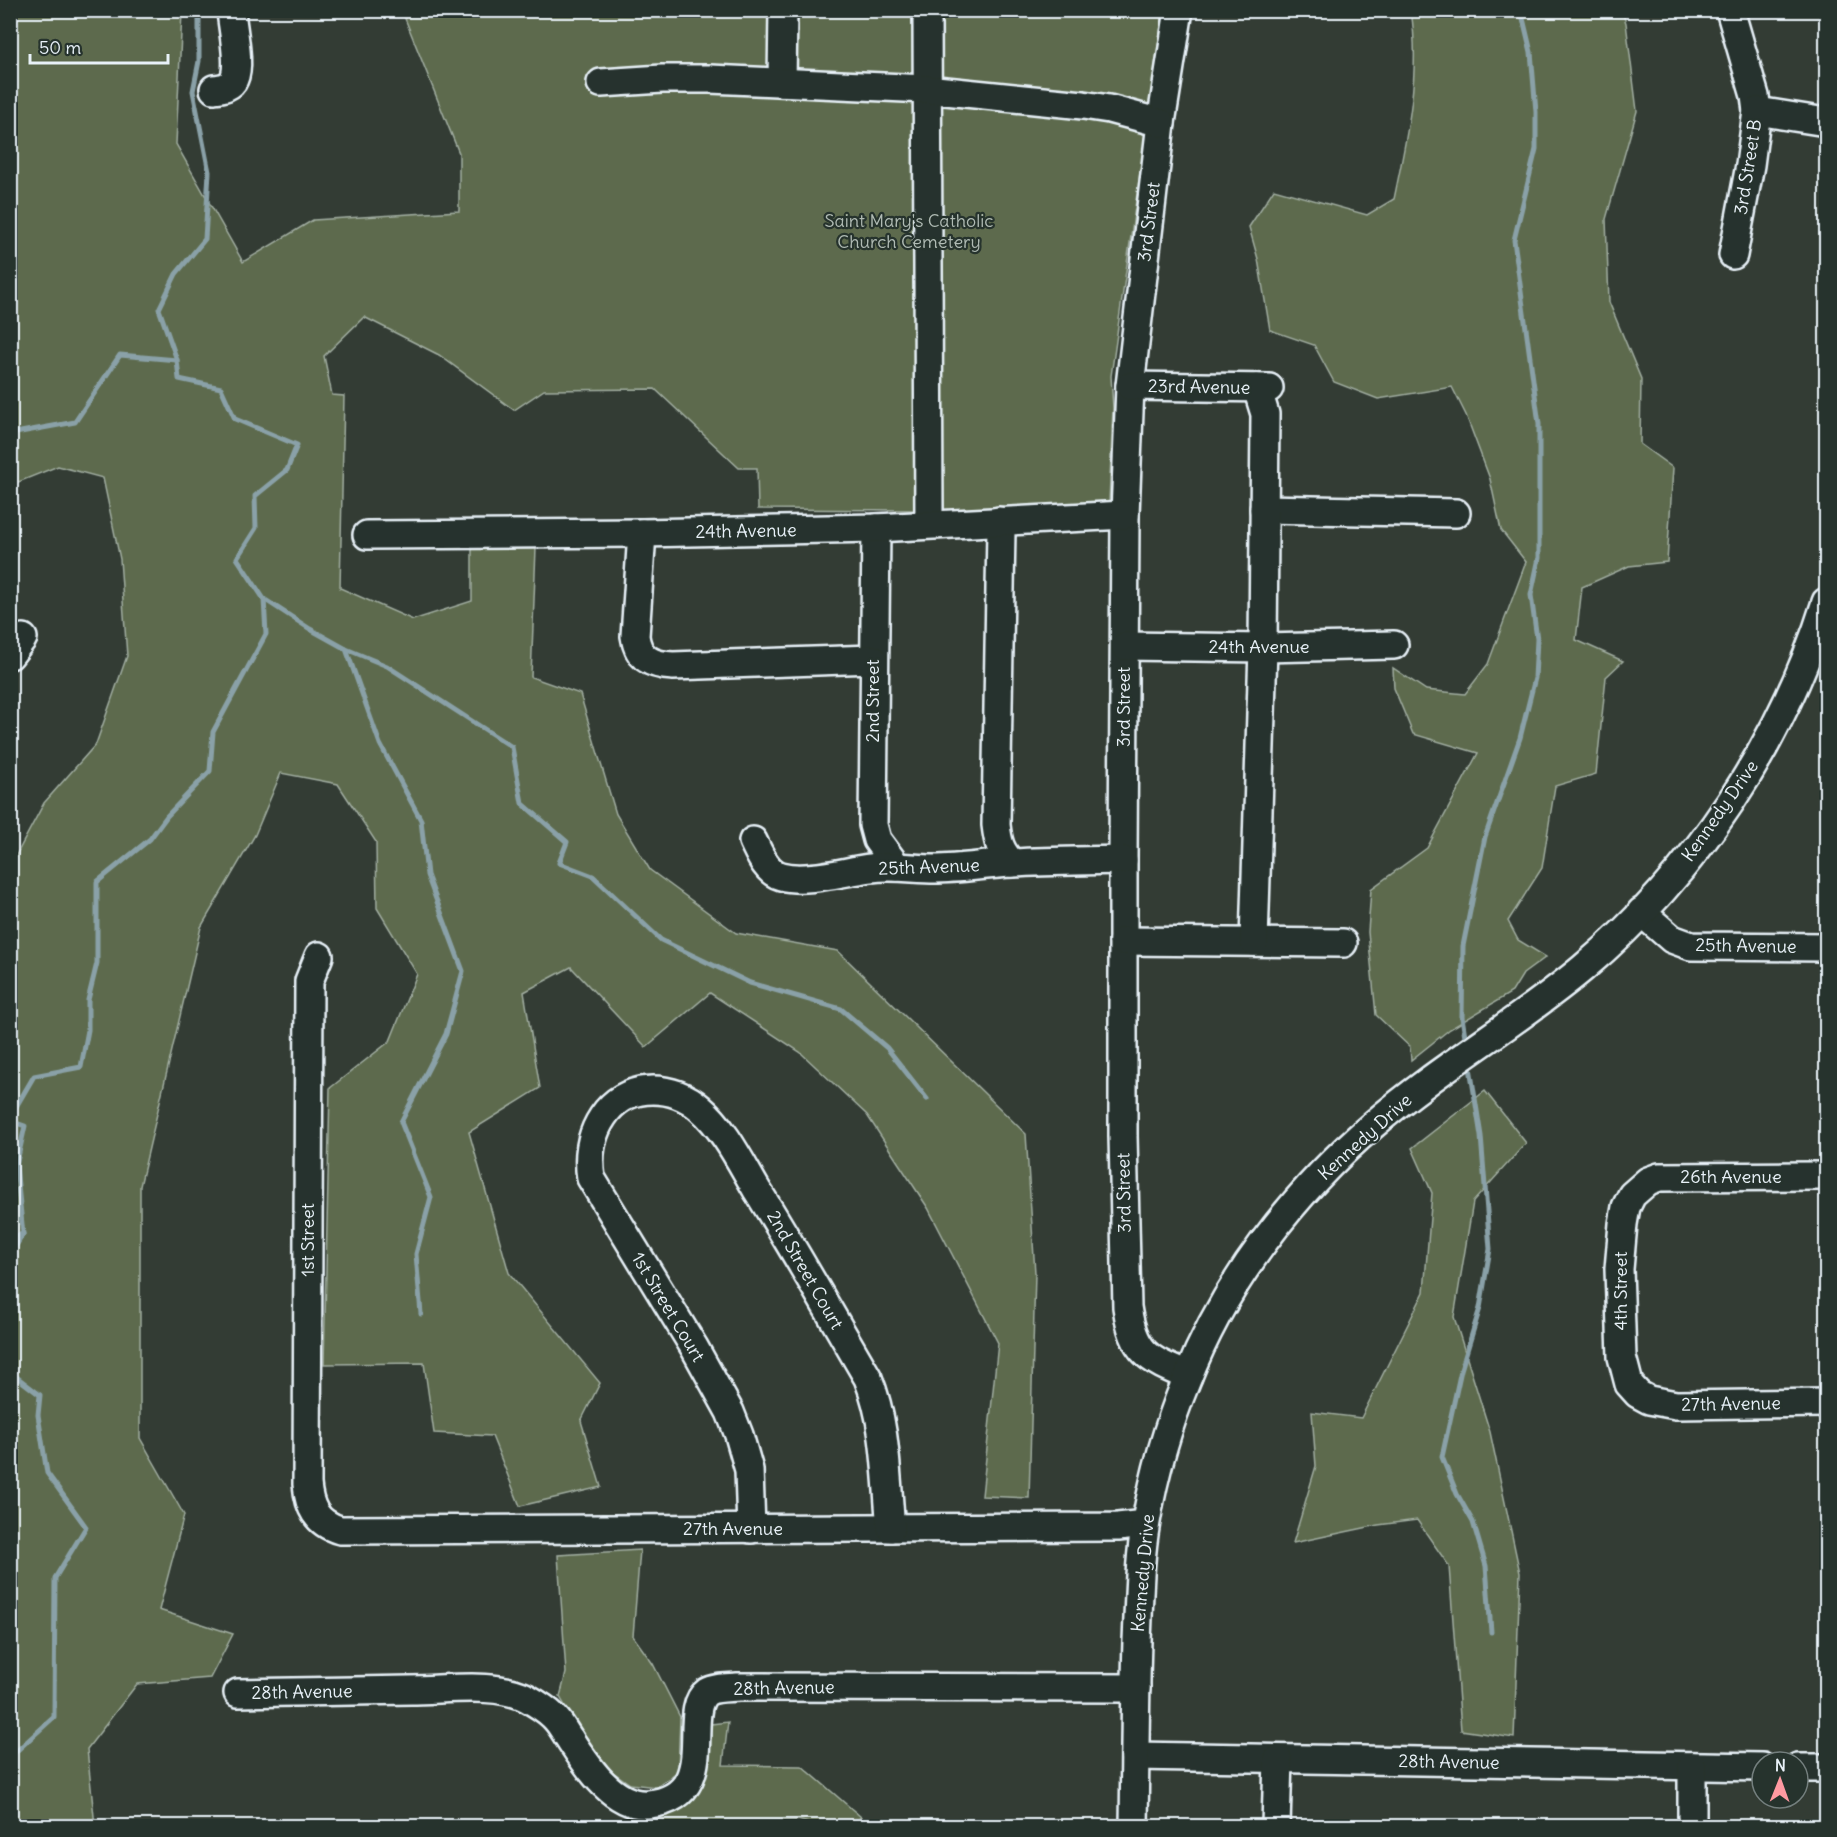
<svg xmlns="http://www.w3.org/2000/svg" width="1837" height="1837" font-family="Delius,sans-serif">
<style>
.green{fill:#5d6b4d;stroke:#a2aea2;stroke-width:1.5}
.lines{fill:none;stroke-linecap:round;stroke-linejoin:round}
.stream{stroke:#8aa1a8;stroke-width:5}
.minor-casing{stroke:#e8f1f8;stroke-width:32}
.minor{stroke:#26332d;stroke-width:27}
.labels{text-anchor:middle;stroke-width:4.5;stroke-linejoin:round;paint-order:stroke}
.street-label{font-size:18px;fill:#e8f1f8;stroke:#26332d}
.park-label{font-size:18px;fill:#b0bbb4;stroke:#26332d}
</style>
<rect width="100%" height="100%" fill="#333c34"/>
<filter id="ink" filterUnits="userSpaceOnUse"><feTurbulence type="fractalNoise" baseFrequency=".0167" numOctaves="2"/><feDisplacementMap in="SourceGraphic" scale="12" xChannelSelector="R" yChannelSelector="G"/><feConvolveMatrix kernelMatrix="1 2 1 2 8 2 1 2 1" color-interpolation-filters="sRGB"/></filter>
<g filter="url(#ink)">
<!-- green -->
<g class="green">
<polygon points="11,11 182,11 176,144 243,262 313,220 459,211 459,153 402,11 1163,11 1111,376 1113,408 1109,502 1103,506 1071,511 758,509 757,468 739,468 655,389 544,390 514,410 439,355 364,317 324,356 332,395 344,396 340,588 413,620 472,601 472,548 536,548 531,677 580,694 616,814 650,870 736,933 838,951 1026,1134 1035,1273 1029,1498 982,1496 998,1343 928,1208 867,1115 800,1052 710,993 646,1047 571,967 524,992 540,1088 469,1132 509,1273 600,1383 581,1421 601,1487 520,1506 492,1436 434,1433 424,1363 324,1364 330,1088 390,1041 417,974 377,908 376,842 338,784 281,773 255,835 201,927 140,1186 140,1438 184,1515 159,1610 233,1634 210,1678 137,1684 87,1749 95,1826 11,1826 11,865 44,803 96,744 127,656 120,559 103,478 58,466 11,485 10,238 13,235 10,182"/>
<path d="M 1411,11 L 1622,11 L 1626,23 L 1637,111 L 1606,219 L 1609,302 L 1641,379 L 1640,444 L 1673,468 L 1667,562 L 1629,566 L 1582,587 L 1576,640 L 1623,661 L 1606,677 L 1596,774 L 1555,786 L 1542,868 L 1508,921 L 1518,940 L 1546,957 L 1523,974 L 1512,992 L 1450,1029 L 1411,1060 L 1410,1047 L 1376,1015 L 1368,932 L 1371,889 L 1427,848 L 1478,753 L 1413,734 L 1394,688 L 1393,668 L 1426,690 L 1465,694 L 1488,664 L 1526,562 L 1501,530 L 1490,479 L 1466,415 L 1452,387 L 1378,399 L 1334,382 L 1314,345 L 1270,330 L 1258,259 L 1249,227 L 1274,189 L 1367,215 L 1394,199 C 1407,137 1421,73 1411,11 Z"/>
<polygon points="1485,1091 1526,1143 1473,1202 1454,1317 1490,1432 1520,1573 1514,1738 1461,1730 1449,1566 1417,1520 1378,1525 1293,1543 1316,1466 1312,1412 1361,1418 1424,1292 1432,1193 1412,1148"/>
<polygon points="640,1550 633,1636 653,1664 680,1717 678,1771 657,1787 630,1784 596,1760 560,1697 566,1673 558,1555"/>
<polygon points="728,1722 723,1765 802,1766 861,1817 852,1826 819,1826 798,1820 653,1826 661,1816 696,1787 711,1724"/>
</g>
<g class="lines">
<!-- stream -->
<g class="stream">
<polyline points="10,434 75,422 120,355 177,360"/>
<polyline points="264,599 310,629 346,649 387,666 512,747 522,803 567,842 559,863 593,876 661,940 750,983 841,1009 887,1048 927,1099"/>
<polyline points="346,649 380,744 421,820 427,875 463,971 446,1034 401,1122 431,1197 416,1254 421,1314"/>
<polyline points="1466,1043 1462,1017 1463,946 1485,837 1520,738 1535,678 1537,639 1531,595 1539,558 1539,424 1514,240 1536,149 1536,112 1531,52 1521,10"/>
<polyline points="1469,1061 1481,1136 1490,1249 1480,1308 1461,1370 1442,1457 1457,1494 1473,1522 1486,1566 1491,1632"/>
<polyline points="10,1117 34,1076 81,1067 88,1030 88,1000 97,963 97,882 150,839 167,816 210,771 213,732 266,634 264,599 237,558 256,528 255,496 287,470 297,445 235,419 221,388 179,379 177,360 159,309 176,274 205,239 209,172 193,91 199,61 199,10"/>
<polyline points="10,1121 25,1126 16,1166 23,1234 10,1256"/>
<polyline points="10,1238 23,1234"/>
<polyline points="10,1372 40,1395 38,1415 47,1473 86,1527 55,1578 54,1717 10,1757"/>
</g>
<!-- minor casing -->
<g class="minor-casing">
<g id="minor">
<polyline points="927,10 929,524"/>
<path d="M 1179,10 L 1161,123 L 1130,386 L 1125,515 L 1123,860 L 1123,1136 L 1127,1307 C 1134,1353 1147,1359 1188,1376"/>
<polyline points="1730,10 1755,96 1757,111 1750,165 1733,255"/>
<polyline points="782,82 783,10"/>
<polyline points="601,83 662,79 710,79 926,89 1083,105 1109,109 1161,123"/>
<path d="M 214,89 C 222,88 231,87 234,79 C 241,64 232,27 231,10"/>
<polyline points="1757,111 1826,122"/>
<polyline points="1130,386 1269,388"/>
<polyline points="1264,509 1456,513"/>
<path d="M 999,521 L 1001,530 L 996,825 C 998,842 1000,851 1012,863"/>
<polyline points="876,528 873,825 877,840 897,867"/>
<path d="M 642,533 L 635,636 C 638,659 652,665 673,666 L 873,659"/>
<polyline points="367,535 642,533 876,528 1125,515"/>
<polyline points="1125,646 1263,648 1394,645"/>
<polyline points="10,655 23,638"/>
<path d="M 753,841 C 759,853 766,872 781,876 C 807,883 845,871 871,868 C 893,865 914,869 935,869 C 961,869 987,864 1013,863 C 1050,861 1086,861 1123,860"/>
<polyline points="1641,912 1672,939 1691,946 1826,947"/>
<polyline points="1123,941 1343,943"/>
<polyline points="1254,942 1263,648 1265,414 1257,388"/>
<path d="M 319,956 L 309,981 L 307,1484 C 309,1507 316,1523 340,1530 L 1118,1527 L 1145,1524"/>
<polyline points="1826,1176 1659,1177 1648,1181 1632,1195 1626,1207 1623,1224 1619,1269 1622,1357 1629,1384 1638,1394 1649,1400 1676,1405 1826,1403"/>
<path d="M 751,1529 L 749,1470 L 739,1435 L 730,1412 L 694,1347 L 591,1178 C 587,1153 591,1131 607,1111 C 631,1082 674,1085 700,1108 C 725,1129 741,1163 757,1190 C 796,1252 831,1315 868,1378 C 887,1425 886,1478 891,1528"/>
<path d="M 238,1693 C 296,1692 353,1691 411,1690 C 446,1690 496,1682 527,1698 C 536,1703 546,1709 553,1716 C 560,1722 564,1731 569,1738 C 586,1764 613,1808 649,1804 C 723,1796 679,1712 707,1692 C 715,1687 729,1688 738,1687 L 1136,1688"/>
<polyline points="1135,1756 1762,1767"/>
<polyline points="1798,1768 1826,1768"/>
<path d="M 1134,1826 C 1135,1765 1135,1703 1137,1641 C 1139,1601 1139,1561 1146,1522 C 1154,1474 1168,1425 1187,1379 C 1225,1282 1294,1192 1374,1124 C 1440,1067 1516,1024 1583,968 C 1696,873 1782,743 1826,602"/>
<polyline points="1276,1826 1278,1759"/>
<polyline points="1692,1826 1692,1766"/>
</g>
</g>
<!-- minor -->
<use href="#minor" class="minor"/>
</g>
</g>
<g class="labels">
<!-- street labels -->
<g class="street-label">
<text transform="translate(1748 167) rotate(-81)" y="6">3rd Street B</text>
<text transform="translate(1149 222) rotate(-83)" y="6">3rd Street</text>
<text transform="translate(1199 387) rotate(1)" y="6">23rd Avenue</text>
<text transform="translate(746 531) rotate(-1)" y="6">24th Avenue</text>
<text x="1259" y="653">24th Avenue</text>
<text transform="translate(873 701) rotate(-90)" y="6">2nd Street</text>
<text transform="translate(1124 707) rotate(-90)" y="6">3rd Street</text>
<text transform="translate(1720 811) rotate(-55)" y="6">Kennedy Drive</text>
<text transform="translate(929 867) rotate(-2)" y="6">25th Avenue</text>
<text transform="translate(1746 946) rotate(1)" y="6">25th Avenue</text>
<text transform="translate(1365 1137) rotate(-42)" y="6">Kennedy Drive</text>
<text x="1731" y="1183">26th Avenue</text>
<text transform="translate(1124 1193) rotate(-91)" y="6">3rd Street</text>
<text transform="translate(308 1240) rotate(-90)" y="6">1st Street</text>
<text transform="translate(805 1270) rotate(60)" y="6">2nd Street Court</text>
<text transform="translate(1621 1291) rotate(-90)" y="6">4th Street</text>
<text transform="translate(668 1307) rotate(59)" y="6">1st Street Court</text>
<text transform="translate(1731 1404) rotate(-1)" y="6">27th Avenue</text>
<text x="733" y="1535">27th Avenue</text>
<text transform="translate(1143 1573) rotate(-85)" y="6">Kennedy Drive</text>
<text transform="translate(784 1688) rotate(-1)" y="6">28th Avenue</text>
<text transform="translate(302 1692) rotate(-1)" y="6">28th Avenue</text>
<text transform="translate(1449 1762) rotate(1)" y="6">28th Avenue</text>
</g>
<!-- park labels -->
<g class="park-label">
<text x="909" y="227">Saint Mary's Catholic<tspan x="909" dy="21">Church Cemetery</tspan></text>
</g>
</g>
<!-- margin -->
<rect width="1837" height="1837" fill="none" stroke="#26332d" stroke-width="36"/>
<rect x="18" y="18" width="1801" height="1801" fill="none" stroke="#e8f1f8" stroke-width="2" filter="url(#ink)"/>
<!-- north arrow -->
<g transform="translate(1780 1780) rotate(1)"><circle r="28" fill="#26332d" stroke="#747f7e" stroke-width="1.5"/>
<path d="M0-4.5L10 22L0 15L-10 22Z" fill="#ff9aa2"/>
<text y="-9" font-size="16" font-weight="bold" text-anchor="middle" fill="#e8f1f8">N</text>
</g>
<!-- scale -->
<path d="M30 54v9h138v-9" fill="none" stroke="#e8f1f8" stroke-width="3"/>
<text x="39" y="54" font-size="18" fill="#e8f1f8" stroke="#26332d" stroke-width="4.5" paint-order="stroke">50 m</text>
</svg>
